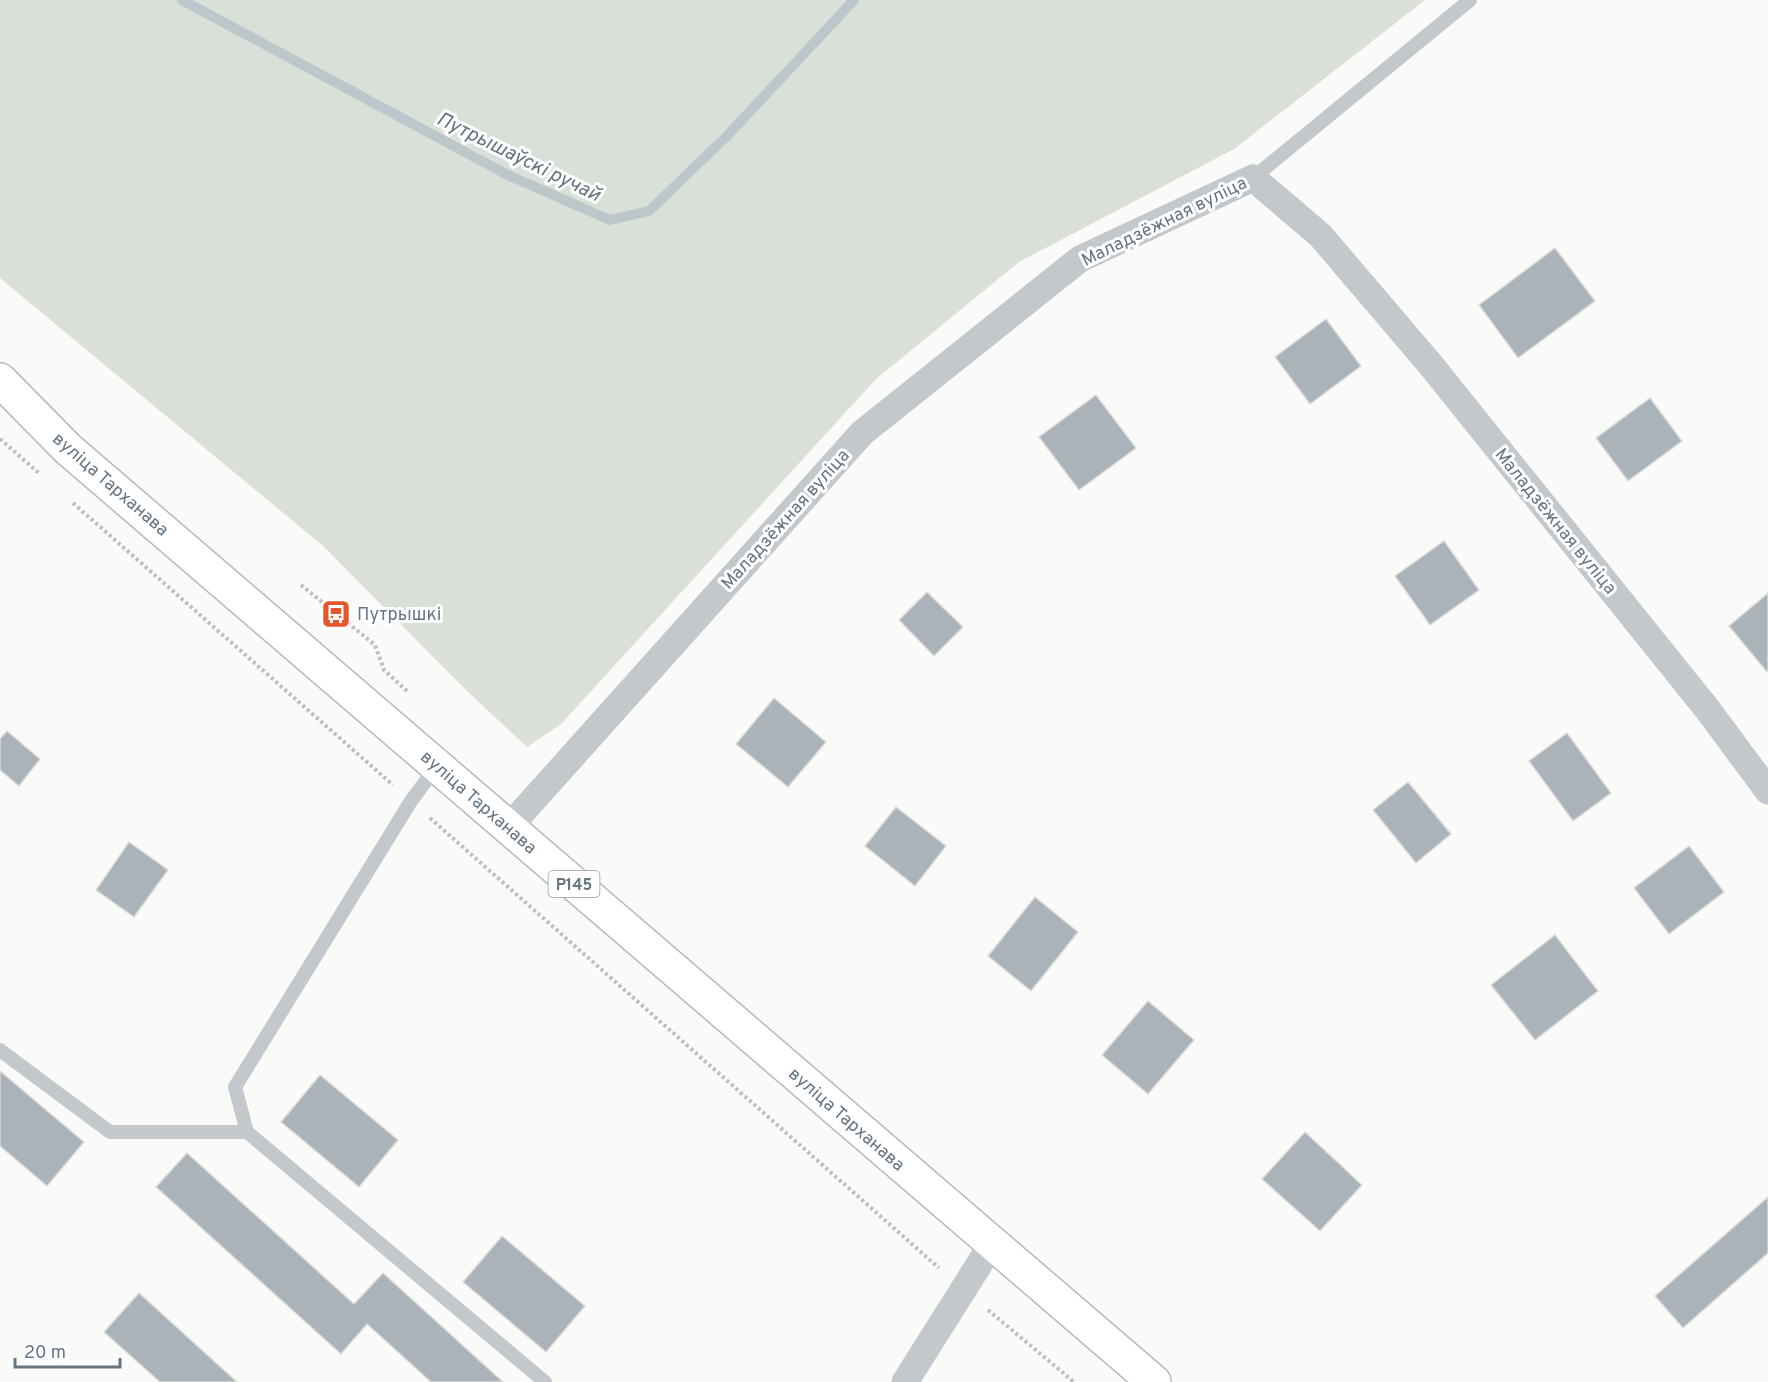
<svg xmlns="http://www.w3.org/2000/svg" width="1768" height="1382" font-family="Overpass,sans-serif">
<style>
.green{fill:#dadfd7}
.lines{fill:none;stroke-linecap:round;stroke-linejoin:round}
.stream{stroke:#bbc7cb;stroke-width:10}
.building{fill:#aab3b9;stroke:#dcdcda;stroke-width:1.5}
.primary-casing{stroke:#b5babe;stroke-width:36}
.path{stroke:#bbbfc2;stroke-width:4;stroke-dasharray:3 3;stroke-linecap:butt}
.lane{stroke:#c3c8cc;stroke-width:14}
.street{stroke:#c3c8cc;stroke-width:27}
.primary{stroke:#fff;stroke-width:33}
.labels{text-anchor:middle;stroke-width:6;stroke-linejoin:round;paint-order:stroke}
.shield{fill:#fff;stroke:#939fa8;stroke-width:1.5}
.shield-label{font-size:16px;font-weight:bold;fill:#657683}
.street-label{font-size:18px;fill:#657683;stroke:#fff}
.poi-label{font-size:18px;fill:#657683;stroke:#fff;text-anchor:start}
.water-label{font-size:20px;font-style:italic;fill:#60757c;stroke:#fff}
</style>
<rect width="100%" height="100%" fill="#fafaf8"/>
<!-- green -->
<polygon class="green" points="0,0 1425,0 1234,149 1019,262 876,379 561,724 527,747 467,691 323,546 0,278"/>
<g class="lines">
<!-- stream -->
<polyline class="stream" points="182,0 508,175 610,220 649,211 726,137 854,0"/>
</g>
<!-- building -->
<g class="building">
<polygon points="1555,248 1595,301 1518,358 1479,305"/>
<polygon points="1326,319 1361,366 1310,404 1275,357"/>
<polygon points="1096,395 1136,448 1079,490 1039,437"/>
<polygon points="1650,398 1682,441 1628,481 1596,438"/>
<polygon points="1444,541 1479,590 1430,625 1395,576"/>
<polygon points="927,592 963,627 934,656 899,620"/>
<polygon points="1768,593 1768,671 1767,672 1729,626"/>
<polygon points="774,698 826,742 788,787 736,744"/>
<polygon points="7,731 40,759 19,786 0,770 0,739"/>
<polygon points="1567,733 1611,793 1573,821 1529,761"/>
<polygon points="1408,782 1451,834 1416,863 1373,810"/>
<polygon points="896,807 946,846 915,886 865,846"/>
<polygon points="129,842 168,870 134,917 96,890"/>
<polygon points="1689,846 1724,892 1669,934 1634,888"/>
<polygon points="1035,897 1078,932 1031,991 988,956"/>
<polygon points="1555,935 1598,991 1535,1040 1491,985"/>
<polygon points="1148,1001 1194,1040 1148,1094 1102,1055"/>
<polygon points="0,1071 84,1142 47,1186 0,1146"/>
<polygon points="320,1075 398,1140 359,1187 281,1122"/>
<polygon points="1305,1132 1362,1185 1320,1231 1262,1179"/>
<polygon points="187,1153 354,1304 383,1273 503,1382 431,1382 367,1324 341,1354 156,1187"/>
<polygon points="1768,1197 1768,1253 1683,1328 1655,1296"/>
<polygon points="502,1236 585,1306 546,1352 463,1282"/>
<polygon points="139,1293 237,1382 160,1382 104,1332"/>
</g>
<g class="lines">
<!-- primary casing -->
<g class="primary-casing">
<polyline id="primary" points="0,380 68,449 1154,1382"/>
</g>
<!-- path -->
<g class="path">
<polyline points="0,439 40,474"/>
<polyline points="73,503 393,785"/>
<polyline points="301,585 375,645 384,670 407,691"/>
<polyline points="430,818 939,1268"/>
<polyline points="988,1310 1074,1382"/>
</g>
<!-- lane -->
<g class="lane">
<polyline points="1253,178 1470,0"/>
<polyline points="437,766 411,801 235,1087 247,1132 545,1382"/>
<polyline points="0,1050 110,1132 247,1132"/>
</g>
<!-- street -->
<g class="street">
<polyline points="508,828 862,433 1080,259 1253,178 1320,235 1430,364 1708,710 1768,791"/>
<polyline points="905,1382 992,1244"/>
</g>
<!-- primary -->
<use href="#primary" class="primary"/>
</g>
<!-- icons -->
<defs>
<g id="bus-square" transform="scale(1.5)"><rect x="-9" y="-9" width="18" height="18" rx="4" fill="#e4572e" stroke="#fff"/><path d="M-5-6H5V4H4V6H2V4H-2V6H-4V4H-5ZM-3.5-4V0h7V-4ZM-3.5 1.2v1.5H-2V1.2ZM2 1.2v1.5H3.5V1.2Z" fill="#fff"/></g>
</defs>
<g fill-rule="evenodd">
<use href="#bus-square" x="336" y="614"/>
</g>
<g class="labels">
<!-- shield labels -->
<rect class="shield" x="548.5" y="871" width="51" height="26" rx="4.5"/>
<g class="shield-label">
<text x="574" y="890">Р145</text>
</g>
<!-- street labels -->
<g class="street-label">
<text transform="translate(1164 221) rotate(-26)" y="6">Маладзёжная вуліца</text>
<text transform="translate(111 484) rotate(41)" y="6">вуліца Тарханава</text>
<text transform="translate(785 519) rotate(-48)" y="6">Маладзёжная вуліца</text>
<text transform="translate(1556 521) rotate(51)" y="6">Маладзёжная вуліца</text>
<text transform="translate(479 802) rotate(41)" y="6">вуліца Тарханава</text>
<text transform="translate(847 1119) rotate(41)" y="6">вуліца Тарханава</text>
</g>
<!-- poi labels -->
<g class="poi-label">
<text x="357" y="620">Путрышкі</text>
</g>
<!-- water labels -->
<g class="water-label">
<text transform="translate(519 156) rotate(26)" y="7">Путрышаўскі ручай</text>
</g>
</g>
<!-- scale -->
<path d="M15 1358v9h105v-9" fill="none" stroke="#657683" stroke-width="3"/>
<text x="24" y="1358" font-size="18" fill="#657683" stroke="#ffffff" stroke-width="4.5" paint-order="stroke">20 m</text>
</svg>
